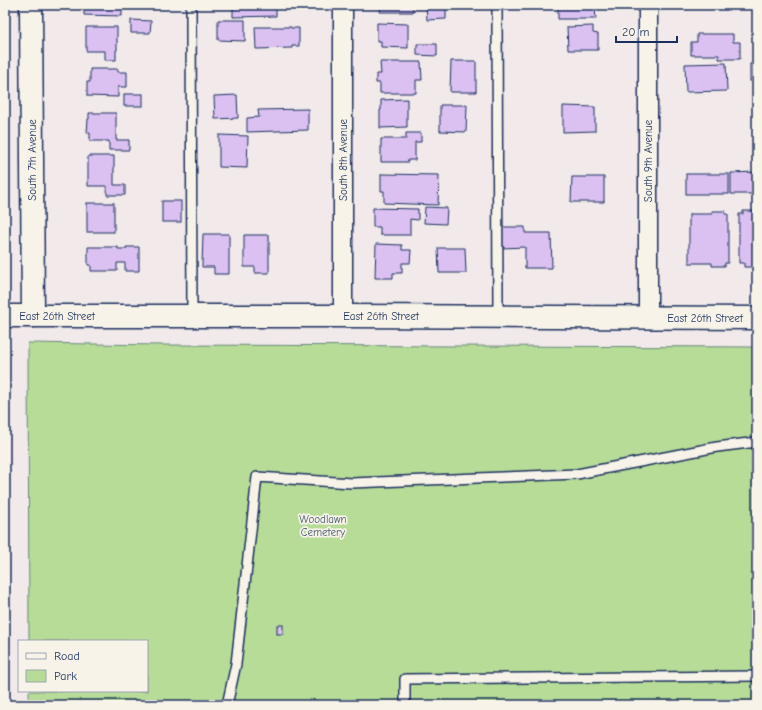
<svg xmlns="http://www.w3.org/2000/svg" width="762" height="710" font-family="'Comic Neue',sans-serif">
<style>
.green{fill:#b6dc98;stroke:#68867b}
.building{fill:#dac1f1;stroke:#1b2f5e}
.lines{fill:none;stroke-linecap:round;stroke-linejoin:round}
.lane-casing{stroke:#1b2f5e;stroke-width:12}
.street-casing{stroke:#1b2f5e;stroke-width:21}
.secondary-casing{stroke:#1b2f5e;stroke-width:25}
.lane{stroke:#f7f3e8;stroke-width:9}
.street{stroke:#f7f3e8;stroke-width:18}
.secondary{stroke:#f7f3e8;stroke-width:22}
.labels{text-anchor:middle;stroke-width:3.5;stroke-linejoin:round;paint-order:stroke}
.street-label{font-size:11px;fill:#1b2f5e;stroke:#f7f3e8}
.park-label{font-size:11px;fill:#425a6c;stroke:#f7f3e8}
</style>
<rect width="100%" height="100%" fill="#f1e9ea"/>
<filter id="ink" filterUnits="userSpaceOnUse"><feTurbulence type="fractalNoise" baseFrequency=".025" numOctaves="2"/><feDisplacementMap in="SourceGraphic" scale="8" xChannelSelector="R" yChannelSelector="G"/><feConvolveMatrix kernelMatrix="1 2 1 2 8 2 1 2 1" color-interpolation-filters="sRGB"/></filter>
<g filter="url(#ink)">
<!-- green -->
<polygon class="green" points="28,343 159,345 757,347 757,705 29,705 29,691 147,691 147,641 29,641"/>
<!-- building -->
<g class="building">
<polygon points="84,5 122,5 122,16 84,15"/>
<polygon points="230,5 276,5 276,16 233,17 233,8 230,8"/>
<polygon points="381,5 413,5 413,12 380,12"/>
<polygon points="426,5 446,5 446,19 427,20"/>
<polygon points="558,5 598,5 598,8 595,8 596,19 558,19"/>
<polygon points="131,20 151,21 150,33 131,33"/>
<polygon points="218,20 245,20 245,41 218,40"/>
<polygon points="377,23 408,24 408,48 381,47 381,41 377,41"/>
<polygon points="593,26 593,33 598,34 598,50 568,50 567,27"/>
<polygon points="86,27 117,27 117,50 116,50 116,60 105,60 105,51 86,51"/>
<polygon points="255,27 291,27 291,28 299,28 299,46 292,46 292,48 256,49"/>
<polygon points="697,34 733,34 733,42 740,42 740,59 719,59 719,55 691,55 691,42 697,42"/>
<polygon points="417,44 437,44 437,56 417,55"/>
<polygon points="451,61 476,61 476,92 450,92"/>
<polygon points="380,62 421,62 422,80 416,80 416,93 380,93 380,83 376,83 376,74 381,74"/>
<polygon points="726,63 727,91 686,92 685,64"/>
<rect x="750" y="64" width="7" height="17"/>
<polygon points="90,69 118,69 118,72 127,72 127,87 118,87 118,97 87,96 87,82 90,82"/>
<rect x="124" y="94" width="19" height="12"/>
<polygon points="237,95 238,118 215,119 214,96"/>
<polygon points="407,99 407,127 380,128 380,110 381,110 381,100"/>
<polygon points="440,105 467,105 466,132 440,131"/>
<polygon points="563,106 595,107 595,131 563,132"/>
<polygon points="308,109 308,130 247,132 247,118 259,117 258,110"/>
<polygon points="89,113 116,113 116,140 129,140 129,150 109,150 109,141 90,141 90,133 87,133 88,119 89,119"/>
<polygon points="406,133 421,133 421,142 415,142 415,160 408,160 408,162 381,162 381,139 406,139"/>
<polygon points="219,135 248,136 247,168 219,167"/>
<polygon points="88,156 114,156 114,185 125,185 125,195 107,195 107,186 88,186"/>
<polygon points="757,172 757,194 731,194 731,173"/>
<polygon points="381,174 439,175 438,205 384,203 384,191 381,191"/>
<rect x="686" y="174" width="43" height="20"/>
<polygon points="572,177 604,177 604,202 571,202"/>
<rect x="162" y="201" width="19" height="21"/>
<rect x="87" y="203" width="27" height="29"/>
<polygon points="425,207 447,208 446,224 424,223"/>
<polygon points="373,208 418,209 418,220 410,219 410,235 380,235 380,227 373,227"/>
<polygon points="712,211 725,211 725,214 728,214 728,263 725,263 725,266 712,266 712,263 689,263 689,214 712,214"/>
<polygon points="743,211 756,211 756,214 757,214 757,262 756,262 756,267 744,267 744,263 739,263 739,214 743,214"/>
<polygon points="502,227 525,227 525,233 551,233 552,268 525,268 525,247 502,248"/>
<polygon points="203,234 229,234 229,274 214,274 214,267 202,267"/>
<polygon points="244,235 269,235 269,273 255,273 255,267 244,267"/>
<polygon points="376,244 402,245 402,250 411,250 410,263 402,263 402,273 393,273 393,278 375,278"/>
<polygon points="88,247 118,247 118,249 126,249 126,247 139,247 139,271 125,271 125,263 117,263 117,271 91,271 91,265 88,265"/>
<polygon points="438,248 465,248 466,273 439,273"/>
<rect x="277" y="625" width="6" height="9"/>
</g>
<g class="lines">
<!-- lane casing -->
<g class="lane-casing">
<g id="lane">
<polyline points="191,5 192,316"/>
<polyline points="497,5 498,317"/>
<polyline points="227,705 236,664 257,477 352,483 577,474 717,447 757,442"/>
<polyline points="405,705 405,679 757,676"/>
</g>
</g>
<!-- street casing -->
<g class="street-casing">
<g id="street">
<polyline points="343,316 343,5"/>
<polyline points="648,318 648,5"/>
</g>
</g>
<!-- secondary casing -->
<g class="secondary-casing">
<g id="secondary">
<polyline points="31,5 33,316"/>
<polyline points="5,316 343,316 757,318"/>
</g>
</g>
<!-- lane -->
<use href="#lane" class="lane"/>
<!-- street -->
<use href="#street" class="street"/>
<!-- secondary -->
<use href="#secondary" class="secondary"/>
</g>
</g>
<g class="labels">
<!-- street labels -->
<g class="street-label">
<text transform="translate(32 160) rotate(-90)" y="4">South 7th Avenue</text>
<text transform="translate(343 160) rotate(-90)" y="4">South 8th Avenue</text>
<text transform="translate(648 161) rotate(-90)" y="4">South 9th Avenue</text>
<text x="57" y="320">East 26th Street</text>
<text x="381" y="320">East 26th Street</text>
<text x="705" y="322">East 26th Street</text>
</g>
<!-- park labels -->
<g class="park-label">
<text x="323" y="523">Woodlawn<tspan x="323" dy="13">Cemetery</tspan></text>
</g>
</g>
<!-- margin -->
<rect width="762" height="710" fill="none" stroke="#f7f3e8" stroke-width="20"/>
<rect x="10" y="10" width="742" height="690" fill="none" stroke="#1b2f5e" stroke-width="1.5" filter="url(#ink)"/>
<!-- legend -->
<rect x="18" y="640" width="130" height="52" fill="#f7f3e8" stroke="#9fa5b1"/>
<rect x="26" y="653" width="20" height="6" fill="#f7f3e8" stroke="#9fa5b1"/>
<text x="54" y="660" font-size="12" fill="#1b2f5e">Road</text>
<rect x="26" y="670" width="20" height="12" fill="#b6dc98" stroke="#9fa5b1"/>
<text x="54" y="680" font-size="12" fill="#1b2f5e">Park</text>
<!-- scale -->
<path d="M616 36v6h61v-6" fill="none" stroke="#1b2f5e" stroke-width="2"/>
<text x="622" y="36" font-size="12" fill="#1b2f5e" stroke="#f7f3e8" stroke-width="3" paint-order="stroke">20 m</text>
</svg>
